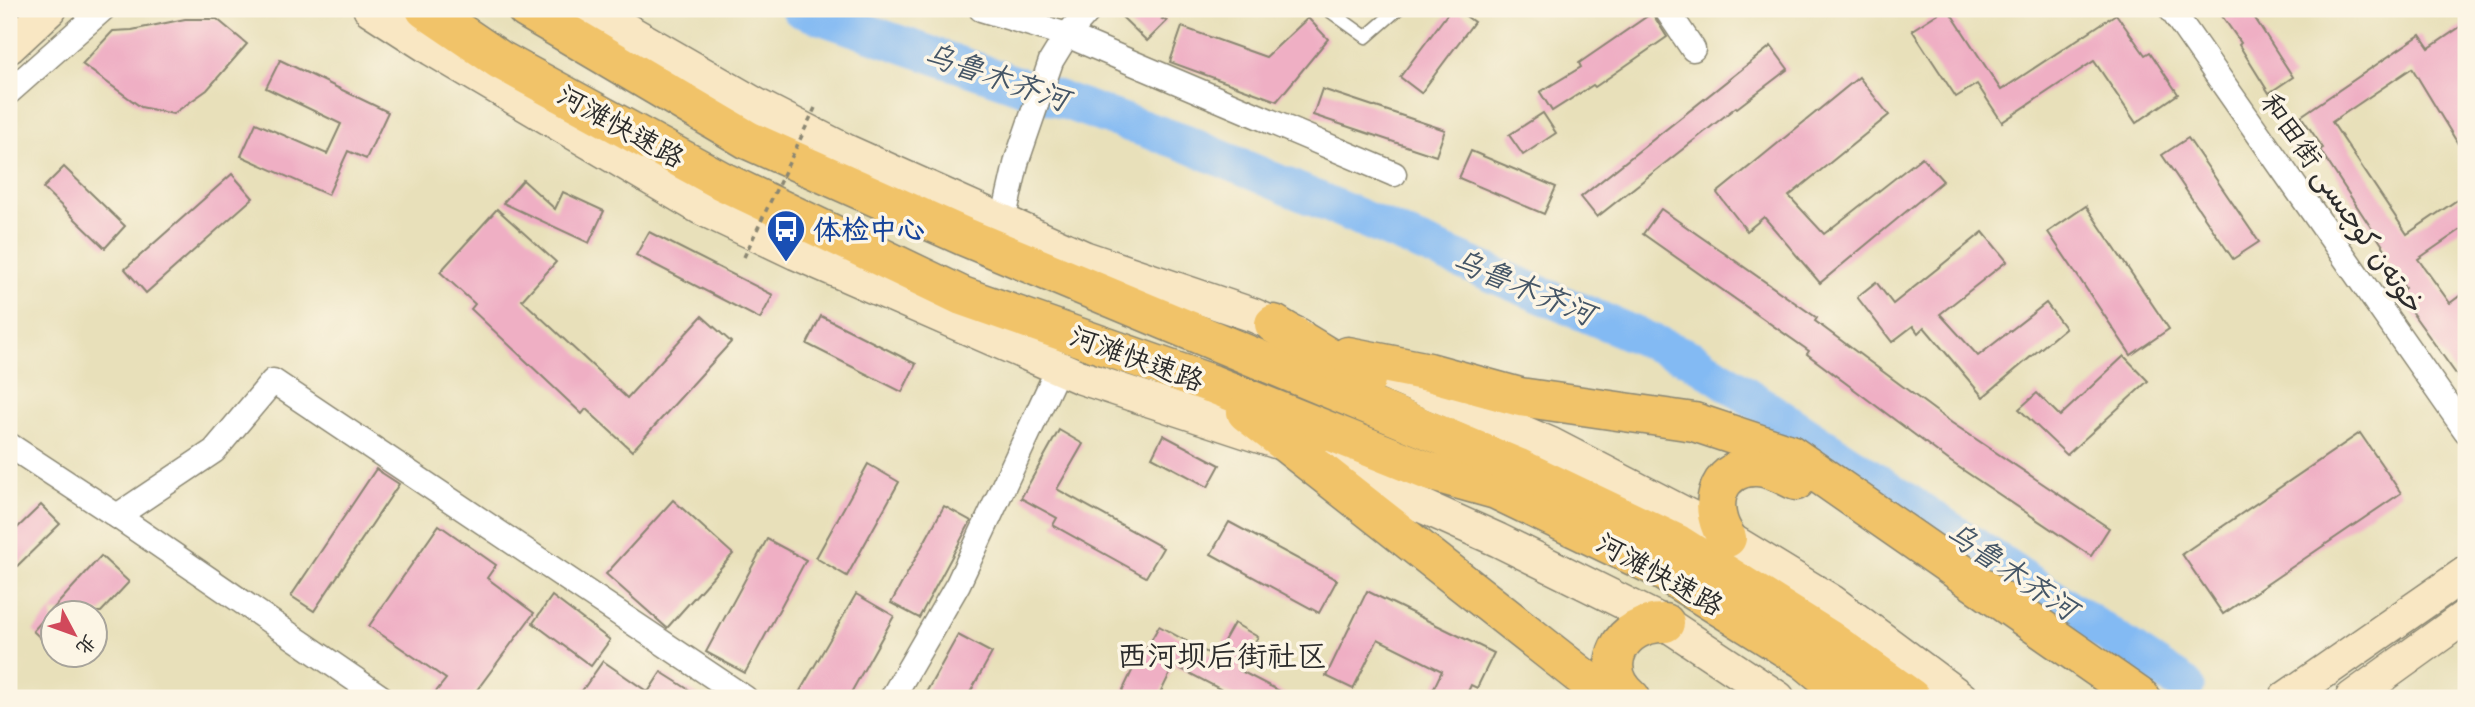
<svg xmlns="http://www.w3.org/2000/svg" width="2475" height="707" font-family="Dekko,'Playpen Sans Arabic','LXGW WenKai TC',sans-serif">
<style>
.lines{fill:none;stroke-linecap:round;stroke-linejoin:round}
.river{stroke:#83baf3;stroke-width:37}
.building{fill:#efafc4}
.lane-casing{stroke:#8a8672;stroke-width:15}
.street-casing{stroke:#8a8672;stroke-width:27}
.secondary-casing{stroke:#8a8672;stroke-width:36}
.highway-casing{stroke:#8a8672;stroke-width:41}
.lane{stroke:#fff;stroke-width:12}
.street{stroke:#fff;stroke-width:24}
.secondary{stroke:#f9e7c3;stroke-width:33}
.highway{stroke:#f1c369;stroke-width:38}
.path-bridge{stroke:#8a8672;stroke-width:3.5;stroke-dasharray:5 5;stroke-linecap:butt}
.labels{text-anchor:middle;stroke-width:7;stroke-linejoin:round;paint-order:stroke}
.street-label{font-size:28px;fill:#2b2b2b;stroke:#fcf5e5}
.transit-label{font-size:28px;font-weight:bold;fill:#164399;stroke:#fcf5e5;text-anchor:start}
.water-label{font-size:30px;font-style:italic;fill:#455667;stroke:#fcf5e5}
.neighbourhood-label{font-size:30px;fill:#2b2b2b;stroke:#fcf5e5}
</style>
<rect width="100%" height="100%" fill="#fcf5e5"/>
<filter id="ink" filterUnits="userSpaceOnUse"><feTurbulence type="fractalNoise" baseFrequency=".0143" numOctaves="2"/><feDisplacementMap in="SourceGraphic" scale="14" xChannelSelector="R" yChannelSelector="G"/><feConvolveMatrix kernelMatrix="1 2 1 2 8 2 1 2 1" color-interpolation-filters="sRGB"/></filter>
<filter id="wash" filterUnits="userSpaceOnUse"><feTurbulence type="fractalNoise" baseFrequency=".00686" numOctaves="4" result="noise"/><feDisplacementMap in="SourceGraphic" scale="28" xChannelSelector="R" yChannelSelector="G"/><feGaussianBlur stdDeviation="1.57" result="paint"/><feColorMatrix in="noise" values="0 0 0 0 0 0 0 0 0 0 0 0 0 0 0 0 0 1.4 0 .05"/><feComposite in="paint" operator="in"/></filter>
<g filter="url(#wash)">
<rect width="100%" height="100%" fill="#e8e0ba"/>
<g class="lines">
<!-- river -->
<polyline class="river" points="800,9 1185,143 1692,359 2186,686"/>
</g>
<g id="blocks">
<!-- building -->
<g class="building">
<polygon points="1130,9 1173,9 1162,19 1167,21 1147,41 1122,17"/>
<polygon points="1451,9 1456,9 1474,22 1421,93 1400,77"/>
<polygon points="1945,9 1948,9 2001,90 2116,14 2145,55 2150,52 2178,94 2136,123 2094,61 2002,122 1977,84 1956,97 1912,30"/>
<polygon points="2217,9 2249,9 2293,77 2269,93 2239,45 2241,43"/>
<polygon points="1652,13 1667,37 1595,87 1593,85 1552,111 1540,92 1581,67 1579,63"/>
<polygon points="1308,18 1328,39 1277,101 1170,62 1182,27 1266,57"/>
<polygon points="185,19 217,19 247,44 207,90 173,114 141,107 82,64 113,31 132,30"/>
<polygon points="2466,23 2466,157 2412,68 2332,122 2407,234 2466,194 2466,226 2418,259 2450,303 2466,291 2466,388 2398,293 2405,288 2381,252 2385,249 2320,150 2323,148 2301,116 2420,35 2429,48"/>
<polygon points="1771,46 1788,69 1737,108 1736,107 1597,217 1581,197"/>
<polygon points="280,60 388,112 366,159 348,151 328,195 241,156 256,123 327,154 341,124 266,88"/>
<polygon points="1859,77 1889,115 1789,196 1824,234 1922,157 1943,181 1820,283 1764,217 1747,231 1717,193"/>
<polygon points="1322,89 1445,130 1436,156 1313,115"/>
<polygon points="1543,113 1556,133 1523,155 1509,135"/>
<polygon points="2188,138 2259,242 2233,259 2162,155"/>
<polygon points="1471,151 1556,187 1544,214 1459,178"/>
<polygon points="64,167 125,226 105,248 43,188"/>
<polygon points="232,174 253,198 146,293 125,269"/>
<polygon points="523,180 555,209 563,192 604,211 589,243 503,203"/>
<polygon points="2086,206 2169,329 2131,355 2048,232"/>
<polygon points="497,209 556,262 522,300 627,398 702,316 731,342 632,451 586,409 582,414 471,309 475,304 440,272"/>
<polygon points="1661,209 1817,318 1815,321 1952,423 2109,528 2091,556 1951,462 1807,354 1809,351 1643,234"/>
<polygon points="649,232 773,295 760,319 636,255"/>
<polygon points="1983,232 2007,261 1940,314 1978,356 2046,303 2065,328 1983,397 1924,327 1918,333 1913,326 1892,342 1857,297 1876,282 1893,304"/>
<polygon points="821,316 916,364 902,392 807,344"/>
<polygon points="2124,356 2148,381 2067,455 2019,409 2037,393 2060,416"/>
<polygon points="1059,430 1083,444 1057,489 1163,548 1146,577 1053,525 1057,518 1021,498"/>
<polygon points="2360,433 2401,493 2223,614 2182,554"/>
<polygon points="1163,435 1220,465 1208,487 1152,457"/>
<polygon points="868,464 899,482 847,576 816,558"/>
<polygon points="376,469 399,484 314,611 291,596"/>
<polygon points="673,500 733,554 667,628 606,574"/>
<polygon points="41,505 60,524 9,574 9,536"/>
<polygon points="944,506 971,521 919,618 891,603"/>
<polygon points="1229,522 1337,580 1319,613 1211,554"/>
<polygon points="439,525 496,565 487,578 534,613 471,698 431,698 446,679 369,626"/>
<polygon points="767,539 806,560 745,673 706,652"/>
<polygon points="101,556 129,582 101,612 52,612 52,649 33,631"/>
<polygon points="1367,591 1494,653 1477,688 1471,685 1465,698 1429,698 1442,671 1378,639 1353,689 1326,676"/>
<polygon points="856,594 894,616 848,698 796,698"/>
<polygon points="552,596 610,640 591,666 533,623"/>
<polygon points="1234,623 1258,637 1239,670 1293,698 1237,698 1174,665 1158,698 1119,698 1142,650 1145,651 1159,626 1215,657"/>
<polygon points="958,635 992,653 967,698 923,698"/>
<polygon points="603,661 648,692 661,672 702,698 577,698"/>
</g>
</g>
</g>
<g filter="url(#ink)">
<use href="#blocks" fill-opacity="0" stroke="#8a8672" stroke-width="2"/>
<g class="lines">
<!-- lane casing -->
<g class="lane-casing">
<polyline id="lane" points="1327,9 1366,37 1398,9"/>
</g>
<!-- street casing -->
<g class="street-casing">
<g id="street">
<polyline points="981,9 1067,35 1394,174"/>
<polyline points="1666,9 1693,49"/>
<polyline points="2171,9 2466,431"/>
<polyline points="9,92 103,9"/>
<polyline points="1003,221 1017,160 1051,61 1067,35 1090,9"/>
<polyline points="9,445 117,516 382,698"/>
<polyline points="117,516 214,451 273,381 745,698"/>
<polyline points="892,698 958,584 1059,367"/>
</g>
</g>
<!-- secondary casing -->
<g class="secondary-casing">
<g id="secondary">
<polyline points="370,9 432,49 701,208 796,253 1080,377 1277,442"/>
<polyline points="590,9 760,107 846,151 1085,258 1253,315 1299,335"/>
<polyline points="9,47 50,9"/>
<polyline points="1390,375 1550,444 1708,526 1831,601 1961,698"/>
<polyline points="1320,460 1498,540 1665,623 1778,698"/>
<polyline points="2286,698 2466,573"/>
<polyline points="2352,698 2466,616"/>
</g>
</g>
<!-- highway casing -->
<g class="highway-casing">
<g id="highway">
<polyline points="425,9 500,60 722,181 962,296 1212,384 1428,471 1496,490 1656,567 1805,660 1851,698"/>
<polyline points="526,9 748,140 963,236 1517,467 1678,544 1827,638 1911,698"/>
<polyline points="1274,324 1366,380"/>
<polyline points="1348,356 1429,372 1520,397 1694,422 1790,454 2141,698"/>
<polyline points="1246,412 1609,698"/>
<path d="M 1727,538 C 1707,511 1714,468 1754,467 C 1769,466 1783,475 1796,481"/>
<path d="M 1631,698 C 1596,668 1620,622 1665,623"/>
</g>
</g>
<!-- lane -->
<use href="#lane" class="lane"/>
<!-- street -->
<use href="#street" class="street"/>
<!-- secondary -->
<use href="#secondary" class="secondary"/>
<!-- highway -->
<use href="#highway" class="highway"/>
<!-- path-bridge -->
<polyline class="path-bridge" points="744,257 815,108"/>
</g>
</g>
<!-- icons -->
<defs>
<g id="bus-pin" transform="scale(2.0125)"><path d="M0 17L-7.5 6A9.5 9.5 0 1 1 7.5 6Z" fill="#1a4fb4" stroke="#fcf5e5"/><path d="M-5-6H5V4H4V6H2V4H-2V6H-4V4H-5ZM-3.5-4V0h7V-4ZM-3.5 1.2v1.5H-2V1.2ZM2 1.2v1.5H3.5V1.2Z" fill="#fff"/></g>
</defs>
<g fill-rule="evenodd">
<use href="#bus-pin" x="786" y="229"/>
</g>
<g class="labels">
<!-- street labels -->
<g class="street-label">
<text transform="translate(621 126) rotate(29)" y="10">河滩快速路</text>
<text transform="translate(2343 203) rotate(55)" y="10">和田街 خوتەن كوچىسى</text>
<text transform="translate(1137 358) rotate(20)" y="10">河滩快速路</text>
<text transform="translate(1660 574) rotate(29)" y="10">河滩快速路</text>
</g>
<!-- transit labels -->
<g class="transit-label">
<text x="813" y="239">体检中心</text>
</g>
<!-- water labels -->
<g class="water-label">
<text transform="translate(997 77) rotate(19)" y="10">乌鲁木齐河</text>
<text transform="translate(1524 287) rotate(23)" y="10">乌鲁木齐河</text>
<text transform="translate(2012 571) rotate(34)" y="10">乌鲁木齐河</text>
</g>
<!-- neighbourhood labels -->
<g class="neighbourhood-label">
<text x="1222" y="666">西河坝后街社区</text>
</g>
</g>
<!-- margin -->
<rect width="2475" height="707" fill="none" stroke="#fcf5e5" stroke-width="35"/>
<!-- north arrow -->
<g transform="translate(74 634) rotate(131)"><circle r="33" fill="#fcf5e5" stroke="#a8a49b" stroke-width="2"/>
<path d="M0-5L12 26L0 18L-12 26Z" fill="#d1495b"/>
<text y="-10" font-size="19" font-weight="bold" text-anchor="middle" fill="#2b2b2b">北</text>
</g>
</svg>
